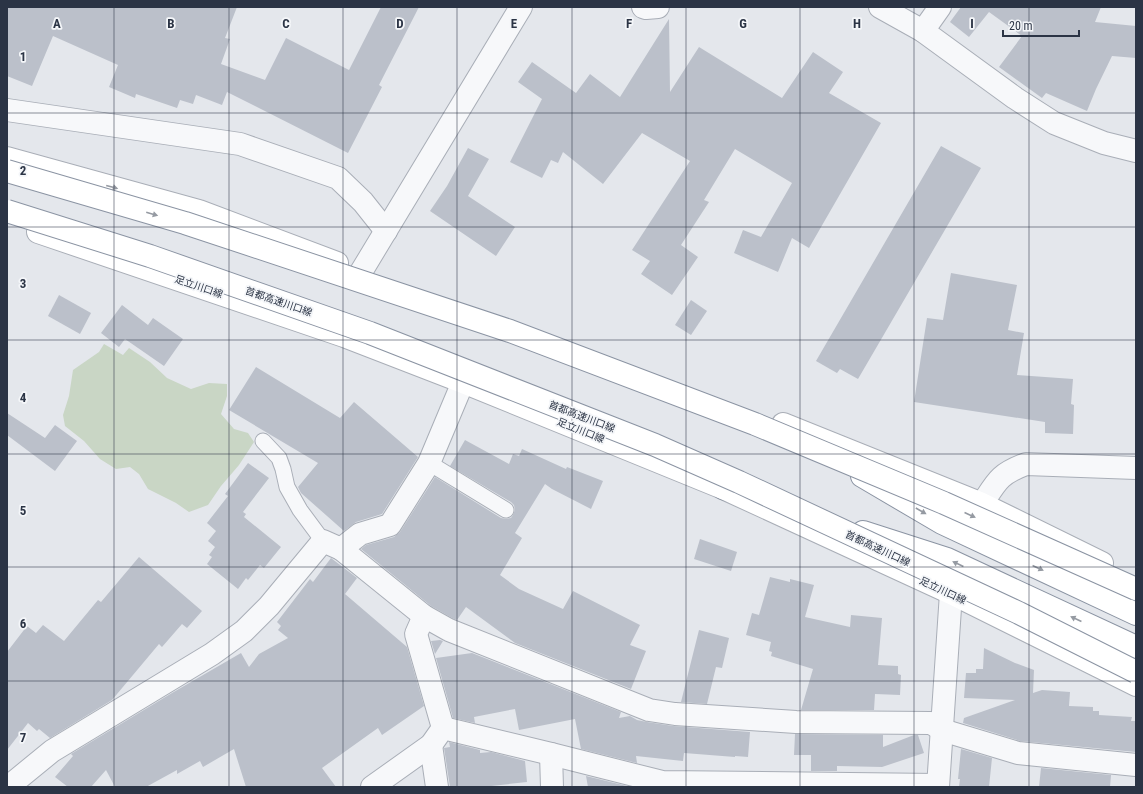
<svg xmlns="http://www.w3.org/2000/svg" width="1143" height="794" font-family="'Roboto Condensed','Noto Sans JP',sans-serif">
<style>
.green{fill:#c9d6c5}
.building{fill:#bbc0ca}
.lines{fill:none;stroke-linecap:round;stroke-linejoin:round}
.lane-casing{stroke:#a9aeb7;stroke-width:17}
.street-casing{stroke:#a9aeb7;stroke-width:24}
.secondary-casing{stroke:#a9aeb7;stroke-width:24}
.highway-casing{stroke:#8b94a3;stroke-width:24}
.lane{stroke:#f7f8fa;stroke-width:15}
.street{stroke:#f7f8fa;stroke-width:22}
.secondary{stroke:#fff;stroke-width:22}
.highway{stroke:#fff;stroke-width:22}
.highway-bridge-casing{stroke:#8b94a3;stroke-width:24;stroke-linecap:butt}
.highway-bridge{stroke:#fff;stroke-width:22}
.oneway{fill:#959aa2}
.grid{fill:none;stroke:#2b3445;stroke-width:1;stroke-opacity:0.55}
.labels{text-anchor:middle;stroke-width:3.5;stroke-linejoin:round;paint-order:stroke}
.street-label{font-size:10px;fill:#2b3445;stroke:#f4f6f9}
.grid-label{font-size:13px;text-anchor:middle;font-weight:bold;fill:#2b3445;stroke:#f4f6f9;stroke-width:3.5;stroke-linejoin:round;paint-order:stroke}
</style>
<rect width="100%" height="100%" fill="#e4e7ec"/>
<!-- green -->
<polygon class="green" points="104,344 123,355 129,348 150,362 167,378 191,389 209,383 227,384 227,396 221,414 234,429 248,433 254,442 239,465 221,486 208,505 189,512 176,503 148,489 139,474 130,467 116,469 100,459 84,441 65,426 63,415 69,396 73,370 99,352"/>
<!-- building -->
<g class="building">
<polygon points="7,7 237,7 225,38 230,39 221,64 265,80 286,38 349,70 381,7 419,7 379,85 382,87 348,153 227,92 222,105 196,95 193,104 180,100 177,108 136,94 135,98 109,87 118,65 53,36 32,86 7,76"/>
<polygon points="961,7 1101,7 1095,22 1136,26 1136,58 1112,56 1096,89 1087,111 1046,93 1042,98 999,67 1022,36 989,12 969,37 950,22"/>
<polygon points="669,19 670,92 699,47 782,98 813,52 843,72 829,93 881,123 809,248 792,238 778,272 734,253 743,230 761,237 792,183 735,149 704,200 709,202 681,245 698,257 672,295 641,274 650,261 632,250 690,161 642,133 603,184 563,152 558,163 551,160 542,178 510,162 542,99 518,82 532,62 576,93 590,74 620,97"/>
<polygon points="941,146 981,168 858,379 840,369 837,373 816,361"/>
<polygon points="468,148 489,159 468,196 515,227 496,256 430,211 447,186"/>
<polygon points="951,273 1017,285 1008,330 1024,333 1017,375 1073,379 1071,404 1074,405 1073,434 1045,433 1045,422 914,402 927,318 943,320"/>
<polygon points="59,295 91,313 80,334 48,316"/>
<polygon points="691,300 707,311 691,335 675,325"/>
<polygon points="122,305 148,325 153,318 183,339 164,366 125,339 119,347 101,333"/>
<polygon points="256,367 340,418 354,402 418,457 382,514 356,522 344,531 301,493 298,487 318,463 229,410"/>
<polygon points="7,413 45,438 55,425 77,441 55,471 7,435"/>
<polygon points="465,440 509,464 513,454 519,456 522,449 566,469 567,467 603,481 591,509 552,489 545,484 515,533 522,538 500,575 519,589 563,609 573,591 640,625 630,645 646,651 631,689 515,643 466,607 457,620 454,619 431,606 361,549 366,545 394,537 400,532 435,477 501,518 506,519 511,518 513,515 515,510 514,505 511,502 450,466"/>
<polygon points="248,463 269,478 243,512 246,514 244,517 281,547 264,568 260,565 248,580 246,578 238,589 207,564 212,557 209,555 215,547 208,541 216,531 207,523 228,496 225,494"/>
<polygon points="700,539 737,552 731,571 694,559"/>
<polygon points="139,557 202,611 187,628 182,624 162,647 159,644 112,700 50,738 39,729 37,731 28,723 7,750 7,652 27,626 36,633 43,625 64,641 98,600 101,602"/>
<polygon points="331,558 357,578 345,594 407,647 424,706 382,735 378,728 322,768 336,787 246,787 234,749 203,767 200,761 177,774 177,770 146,787 115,787 106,770 91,787 68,787 55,777 73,756 71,754 172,693 241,653 249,667 259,654 288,638 278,630 281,626 277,622 310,579 313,582"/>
<polygon points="770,577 790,582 790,579 814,585 805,617 850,627 851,615 882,618 878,665 898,666 898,674 901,675 900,695 875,694 874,710 801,710 813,669 771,656 772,652 769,651 771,642 746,635 752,613 759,615"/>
<polygon points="699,630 729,638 722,668 716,667 707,704 681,702"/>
<polygon points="440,640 443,641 435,654 431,641"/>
<polygon points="984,648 1015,663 1034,670 1033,693 1042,690 1070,692 1069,706 1093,707 1093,711 1099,711 1099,715 1132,717 1131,721 1136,721 1136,752 1020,741 963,723 964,718 1015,700 964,698 966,673 976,673 976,669 983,669"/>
<polygon points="472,653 621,712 619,718 630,716 637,720 647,722 673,726 750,732 748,757 735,756 735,757 684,753 683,761 636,756 637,763 581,749 575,719 519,730 515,709 474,717 475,723 453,718 436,658"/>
<polygon points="795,734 883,735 883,747 914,735 918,735 924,753 882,767 837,766 837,771 811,771 811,755 794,755"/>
<polygon points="449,742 480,750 480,753 491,752 525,761 527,782 482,787 450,787 444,748 450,747"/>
<polygon points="961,749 992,758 989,787 959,787 960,779 958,779"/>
<polygon points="1041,768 1111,775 1110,787 1039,787"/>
<polygon points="586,776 631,787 588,787"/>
</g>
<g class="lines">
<!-- lane casing -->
<g class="lane-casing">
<g id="lane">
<polyline points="263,441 279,458 283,469 287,487 300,510 323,541"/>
<polyline points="429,463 506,510"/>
</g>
</g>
<!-- street casing -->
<g class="street-casing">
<g id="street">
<polyline points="643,7 646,8 658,7"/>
<polyline points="880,7 923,31 1015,98 1054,123 1104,143 1136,151"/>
<polyline points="923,31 940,7"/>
<polyline points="7,110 240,144 338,178 363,202 386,231"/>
<polyline points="361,272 521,7"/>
<polyline points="463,382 429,463 390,525 360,534 341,549 424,616 449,630 649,710 675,714 796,722 931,723 942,730 1018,753 1136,765"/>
<path d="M 982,504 C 997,481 999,474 1026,464 L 1136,468"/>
<polyline points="424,616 416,634 443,728"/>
<polyline points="431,745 437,787"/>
<polyline points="551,754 552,787"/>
<polyline points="8,787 52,751 212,654 244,631 269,606 323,541 341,549"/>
<polyline points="372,787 431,745 443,728 551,754 662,782 938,785"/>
<polyline points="938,787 951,593"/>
</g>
</g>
<!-- secondary casing -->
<g class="secondary-casing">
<g id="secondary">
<polyline points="7,158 199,211 337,263"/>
<polyline points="38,232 344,336 463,382 723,488 951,593 1136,685"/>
<polyline points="783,424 982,504 1102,563"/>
</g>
</g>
<!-- highway casing -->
<g class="highway-casing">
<g id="highway">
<polyline points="862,476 942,523 1136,614"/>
<polyline points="723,488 760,500"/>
<polyline points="863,532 947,559 1136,647"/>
</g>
</g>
<!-- lane -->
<use href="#lane" class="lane"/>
<!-- street -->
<use href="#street" class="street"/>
<!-- secondary -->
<use href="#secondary" class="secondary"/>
<!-- highway -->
<use href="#highway" class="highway"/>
<!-- highway-bridge casing -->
<g class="highway-bridge-casing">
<g id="highway-bridge">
<polyline points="7,171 185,223 510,331 755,424 944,503 1136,589"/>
<polyline points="7,211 150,256 370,333 655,445 739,482 1019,613 1136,672"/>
</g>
</g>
<!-- highway-bridge -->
<use href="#highway-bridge" class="highway-bridge"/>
</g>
<!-- one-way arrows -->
<defs><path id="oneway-solid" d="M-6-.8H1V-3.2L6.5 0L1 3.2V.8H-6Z"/></defs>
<g class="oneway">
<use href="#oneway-solid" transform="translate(112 187) rotate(15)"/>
<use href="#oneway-solid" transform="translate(152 214) rotate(16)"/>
<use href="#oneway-solid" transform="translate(921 511) rotate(30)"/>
<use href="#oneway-solid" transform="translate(970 515) rotate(24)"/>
<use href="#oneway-solid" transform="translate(958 564) rotate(-155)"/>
<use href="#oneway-solid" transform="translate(1038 568) rotate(25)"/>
<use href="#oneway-solid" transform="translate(1076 619) rotate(-155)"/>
</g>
<!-- grid -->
<path class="grid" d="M 114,7 L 114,787M 229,7 L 229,787M 343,7 L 343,787M 457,7 L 457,787M 572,7 L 572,787M 686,7 L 686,787M 800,7 L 800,787M 914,7 L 914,787M 1029,7 L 1029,787M 7,113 L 1136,113M 7,227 L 1136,227M 7,340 L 1136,340M 7,454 L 1136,454M 7,567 L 1136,567M 7,681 L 1136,681"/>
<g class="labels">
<!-- street labels -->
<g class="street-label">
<text transform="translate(199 286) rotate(19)" y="4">足立川口線</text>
<text transform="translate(279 301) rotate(19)" y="4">首都高速川口線</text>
<text transform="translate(582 416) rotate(21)" y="4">首都高速川口線</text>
<text transform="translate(581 430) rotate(22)" y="4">足立川口線</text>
<text transform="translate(878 548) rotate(25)" y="4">首都高速川口線</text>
<text transform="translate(943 590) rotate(25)" y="4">足立川口線</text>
</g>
</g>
<g class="grid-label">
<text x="57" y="28">A</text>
<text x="171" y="28">B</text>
<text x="286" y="28">C</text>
<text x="400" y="28">D</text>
<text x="514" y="28">E</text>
<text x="629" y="28">F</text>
<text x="743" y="28">G</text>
<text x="857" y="28">H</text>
<text x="972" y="28">I</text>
<text x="23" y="61">1</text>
<text x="23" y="175">2</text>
<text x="23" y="288">3</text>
<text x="23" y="402">4</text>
<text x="23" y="515">5</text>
<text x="23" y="628">6</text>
<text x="23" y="742">7</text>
</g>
<!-- border -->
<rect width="1143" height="794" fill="none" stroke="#2b3445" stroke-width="16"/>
<!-- scale -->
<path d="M1003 30v6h76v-6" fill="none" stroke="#2b3445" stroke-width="2"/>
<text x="1009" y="30" font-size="12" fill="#2b3445" stroke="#f4f6f9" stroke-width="3" paint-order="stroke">20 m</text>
</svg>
